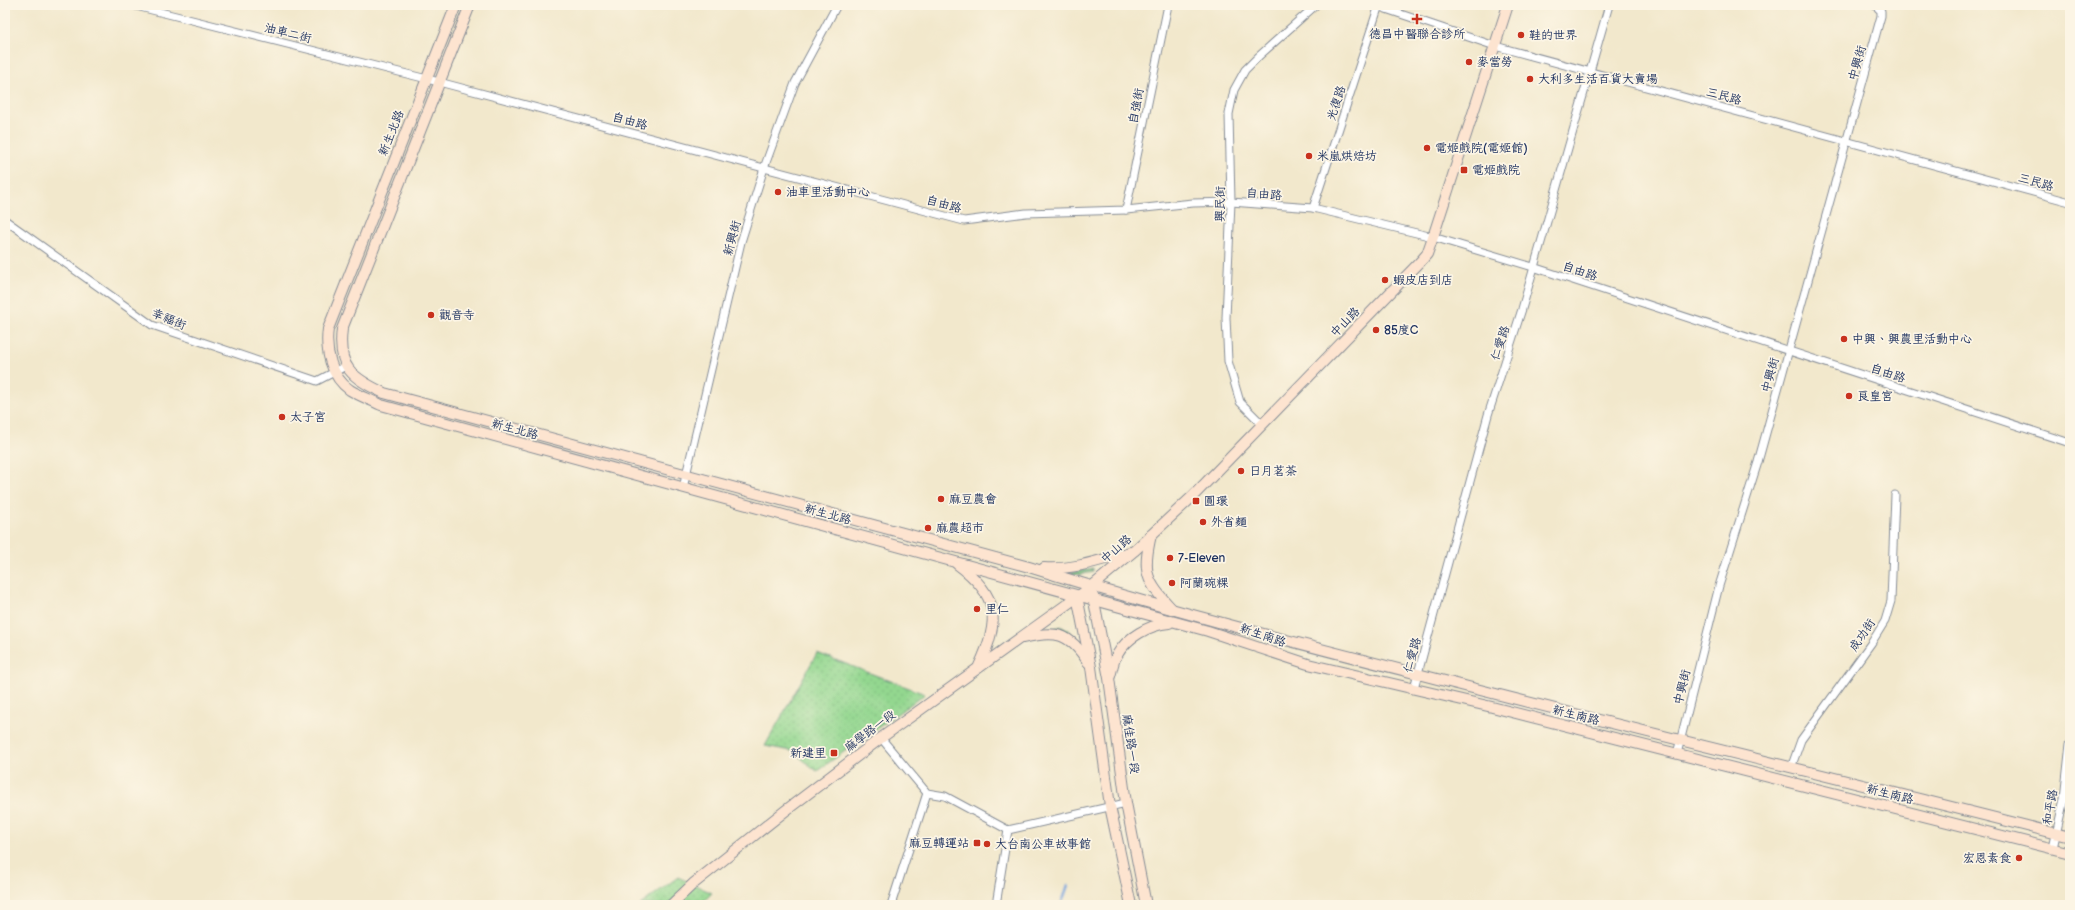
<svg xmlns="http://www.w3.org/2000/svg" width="2075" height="910" font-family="'Balsamiq Sans','LXGW WenKai TC',sans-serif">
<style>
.grass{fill:url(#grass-dots);stroke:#578376}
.forest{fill:url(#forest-firs);stroke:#48746c}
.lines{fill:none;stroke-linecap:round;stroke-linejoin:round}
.stream{stroke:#73a2dc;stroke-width:2.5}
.street-casing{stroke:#868c95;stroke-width:9}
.secondary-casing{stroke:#868c95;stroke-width:12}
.street{stroke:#fff;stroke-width:7}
.secondary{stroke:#fde4d0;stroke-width:10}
.poi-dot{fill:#c8321e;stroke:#fcf5e5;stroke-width:1.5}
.labels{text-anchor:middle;stroke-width:3.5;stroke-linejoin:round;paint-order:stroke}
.street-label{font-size:12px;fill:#1b2f5e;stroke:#fcf5e5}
.poi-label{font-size:12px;fill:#1b2f5e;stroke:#fcf5e5;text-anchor:start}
</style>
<defs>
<pattern id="grass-dots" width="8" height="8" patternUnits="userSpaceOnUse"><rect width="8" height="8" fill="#93d78f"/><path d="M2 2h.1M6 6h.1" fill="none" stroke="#7eb97e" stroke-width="1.8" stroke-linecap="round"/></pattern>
<pattern id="forest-firs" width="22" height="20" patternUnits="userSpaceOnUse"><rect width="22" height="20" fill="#76b87a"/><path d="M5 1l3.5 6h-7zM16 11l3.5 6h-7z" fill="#609667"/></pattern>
</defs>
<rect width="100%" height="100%" fill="#fcf5e5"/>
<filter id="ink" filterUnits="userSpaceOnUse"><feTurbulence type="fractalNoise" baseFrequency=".025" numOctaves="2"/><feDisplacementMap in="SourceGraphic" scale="8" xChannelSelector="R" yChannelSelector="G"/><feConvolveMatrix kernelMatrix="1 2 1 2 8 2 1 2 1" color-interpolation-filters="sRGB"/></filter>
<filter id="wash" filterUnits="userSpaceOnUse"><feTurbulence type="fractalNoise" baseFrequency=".012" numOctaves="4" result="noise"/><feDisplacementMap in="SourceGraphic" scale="16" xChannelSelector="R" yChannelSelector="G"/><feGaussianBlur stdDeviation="0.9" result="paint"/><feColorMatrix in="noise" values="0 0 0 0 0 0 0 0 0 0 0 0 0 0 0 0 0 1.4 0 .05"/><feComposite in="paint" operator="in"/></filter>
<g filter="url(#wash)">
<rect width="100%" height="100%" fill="#f2e8cc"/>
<!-- grass -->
<g class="grass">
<polygon points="817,653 925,694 817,771 792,751 765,746"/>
<polygon points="678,877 712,893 700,905 640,905"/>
</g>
<!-- forest -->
<g class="forest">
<polygon points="1093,568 1093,571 1081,575 1067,573"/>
<polygon points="1062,626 1067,629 1072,636 1048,630"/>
</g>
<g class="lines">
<!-- stream -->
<polyline class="stream" points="1061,905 1068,885"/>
</g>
</g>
<g filter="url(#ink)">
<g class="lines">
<!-- street casing -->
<g class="street-casing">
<g id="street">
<polyline points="132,5 439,82 964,221 1026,213 1126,210 1193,203 1231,202 1313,208 1433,237 1533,267 2070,443"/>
<polyline points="1374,5 1495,46 2070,202"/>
<polyline points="1313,208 1379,5"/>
<polyline points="1126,210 1168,5"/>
<polyline points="5,220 152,325 317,381 346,366"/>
<polyline points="1263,425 1240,402 1228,361 1226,318 1231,202 1229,114 1234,90 1245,70 1259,56 1316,5"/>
<polyline points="683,488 741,242 764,168 795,83 837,5"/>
<polyline points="1414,688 1488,415 1522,309 1609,5"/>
<polyline points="881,738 927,793 945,796 1008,830 1126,803"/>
<polyline points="1677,754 1719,586 1758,462 1881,16 1881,11 1875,5"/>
<polyline points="1791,768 1801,740 1872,642 1885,621 1891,601 1895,495"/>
<polyline points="2053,848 2064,799 2070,744"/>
<polyline points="891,905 927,793"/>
<polyline points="996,905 1008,830"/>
</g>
</g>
<!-- secondary casing -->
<g class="secondary-casing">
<g id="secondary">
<path d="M 456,5 L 328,329 C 325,350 331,377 350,390 C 360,396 371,400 381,405 L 1208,631 L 1308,664 L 1492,707 L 2070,853"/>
<path d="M 470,5 L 342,329 C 337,367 352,378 384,393 L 1029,567 C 1156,607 1285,640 1414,673 C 1633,730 1852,781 2070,837"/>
<path d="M 1151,535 C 1142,573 1146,581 1172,609"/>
<path d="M 957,564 C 999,595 1001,620 979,666"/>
<path d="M 1044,568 C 1074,570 1101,560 1130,552"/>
<polyline points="1077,596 1091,667 1110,806 1131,905"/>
<polyline points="1093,596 1109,678 1126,803 1146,905"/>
<path d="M 1023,638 C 1055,630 1069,632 1088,662"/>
<path d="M 1110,676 C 1112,670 1113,661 1117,655 C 1127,637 1149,625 1169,623"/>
<polyline points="671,905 693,884 785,811 881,738 1091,587 1134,551 1192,497 1420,262 1427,254 1433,237 1508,5"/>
</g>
</g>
<!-- street -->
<use href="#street" class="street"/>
<!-- secondary -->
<use href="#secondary" class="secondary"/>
</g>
</g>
<!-- markers -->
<g class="poi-dot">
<path d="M1415 13h4v4h4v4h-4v4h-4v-4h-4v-4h4z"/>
<circle cx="1521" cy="35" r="4"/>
<circle cx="1469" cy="62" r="4"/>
<circle cx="1530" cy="79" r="4"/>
<circle cx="1427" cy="148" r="4"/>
<circle cx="1309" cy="156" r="4"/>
<rect x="1460" y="166" width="8" height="8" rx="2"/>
<circle cx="778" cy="192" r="4"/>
<circle cx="1385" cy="280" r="4"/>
<circle cx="431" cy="315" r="4"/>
<circle cx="1376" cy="330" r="4"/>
<circle cx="1844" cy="339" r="4"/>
<circle cx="1849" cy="396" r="4"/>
<circle cx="282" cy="417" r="4"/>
<circle cx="1241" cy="471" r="4"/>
<circle cx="941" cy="499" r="4"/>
<rect x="1192" y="497" width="8" height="8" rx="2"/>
<circle cx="1203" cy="522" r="4"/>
<circle cx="928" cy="528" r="4"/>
<circle cx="1170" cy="558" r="4"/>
<circle cx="1172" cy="583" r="4"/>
<circle cx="977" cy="609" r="4"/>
<rect x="830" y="749" width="8" height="8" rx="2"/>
<rect x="973" y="839" width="8" height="8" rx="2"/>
<circle cx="987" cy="844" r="4"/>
<circle cx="2019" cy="858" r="4"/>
</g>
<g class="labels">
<!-- street labels -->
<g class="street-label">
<text transform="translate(288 33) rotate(14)" y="4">油車二街</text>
<text transform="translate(1857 63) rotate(-74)" y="4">中興街</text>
<text transform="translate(1724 96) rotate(15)" y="4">三民路</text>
<text transform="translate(1336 103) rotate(-72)" y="4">光復路</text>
<text transform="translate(1136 106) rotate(-79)" y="4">自強街</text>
<text transform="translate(630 121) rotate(15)" y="4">自由路</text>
<text transform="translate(391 133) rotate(-68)" y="4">新生北路</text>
<text transform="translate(2036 182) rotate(16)" y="4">三民路</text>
<text transform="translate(1264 194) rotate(4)" y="4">自由路</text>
<text transform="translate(944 204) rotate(15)" y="4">自由路</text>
<text transform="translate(1220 204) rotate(-89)" y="4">興民街</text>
<text transform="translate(732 238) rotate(-75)" y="4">新興街</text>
<text transform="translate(1580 271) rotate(18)" y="4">自由路</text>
<text transform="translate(169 319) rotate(23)" y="4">幸福街</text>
<text transform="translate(1345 322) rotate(-46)" y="4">中山路</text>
<text transform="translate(1500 343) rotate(-72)" y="4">仁愛路</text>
<text transform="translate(1888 373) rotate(18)" y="4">自由路</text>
<text transform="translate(1770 375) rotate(-75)" y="4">中興街</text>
<text transform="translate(515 429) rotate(15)" y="4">新生北路</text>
<text transform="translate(828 514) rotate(15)" y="4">新生北路</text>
<text transform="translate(1116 549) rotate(-41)" y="4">中山路</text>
<text transform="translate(1263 635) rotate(19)" y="4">新生南路</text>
<text transform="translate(1862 635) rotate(-56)" y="4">成功街</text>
<text transform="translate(1412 655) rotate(-74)" y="4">仁愛路</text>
<text transform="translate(1682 687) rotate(-76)" y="4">中興街</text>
<text transform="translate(1576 715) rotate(14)" y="4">新生南路</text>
<text transform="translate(870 731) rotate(-37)" y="4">麻學路一段</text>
<text transform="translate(1131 744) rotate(82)" y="4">麻佳路一段</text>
<text transform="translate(1890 794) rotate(14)" y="4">新生南路</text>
<text transform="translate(2050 807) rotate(-80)" y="4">和平路</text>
</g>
<!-- poi labels -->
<g class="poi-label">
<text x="1417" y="38" text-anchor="middle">德昌中醫聯合診所</text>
<text x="1529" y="39">鞋的世界</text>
<text x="1477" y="66">麥當勞</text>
<text x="1538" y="83">大利多生活百貨大賣場</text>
<text x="1435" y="152">電姬戲院(電姬館)</text>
<text x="1317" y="160">米嵐烘焙坊</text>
<text x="1472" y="174">電姬戲院</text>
<text x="786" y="196">油車里活動中心</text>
<text x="1393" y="284">蝦皮店到店</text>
<text x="439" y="319">觀音寺</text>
<text x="1384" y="334">85度C</text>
<text x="1852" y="343">中興、興農里活動中心</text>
<text x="1857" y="400">良皇宮</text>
<text x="290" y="421">太子宮</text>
<text x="1249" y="475">日月茗茶</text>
<text x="949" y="503">麻豆農會</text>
<text x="1204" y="505">圓環</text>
<text x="1211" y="526">外省麵</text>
<text x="936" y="532">麻農超市</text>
<text x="1178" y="562">7-Eleven</text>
<text x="1180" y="587">阿蘭碗粿</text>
<text x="985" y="613">里仁</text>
<text x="826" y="757" text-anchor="end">新建里</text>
<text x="969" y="847" text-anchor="end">麻豆轉運站</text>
<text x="995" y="848">大台南公車故事館</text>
<text x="2011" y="862" text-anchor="end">宏恩素食</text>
</g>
</g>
<!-- margin -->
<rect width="2075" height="910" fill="none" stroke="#fcf5e5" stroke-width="20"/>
</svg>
